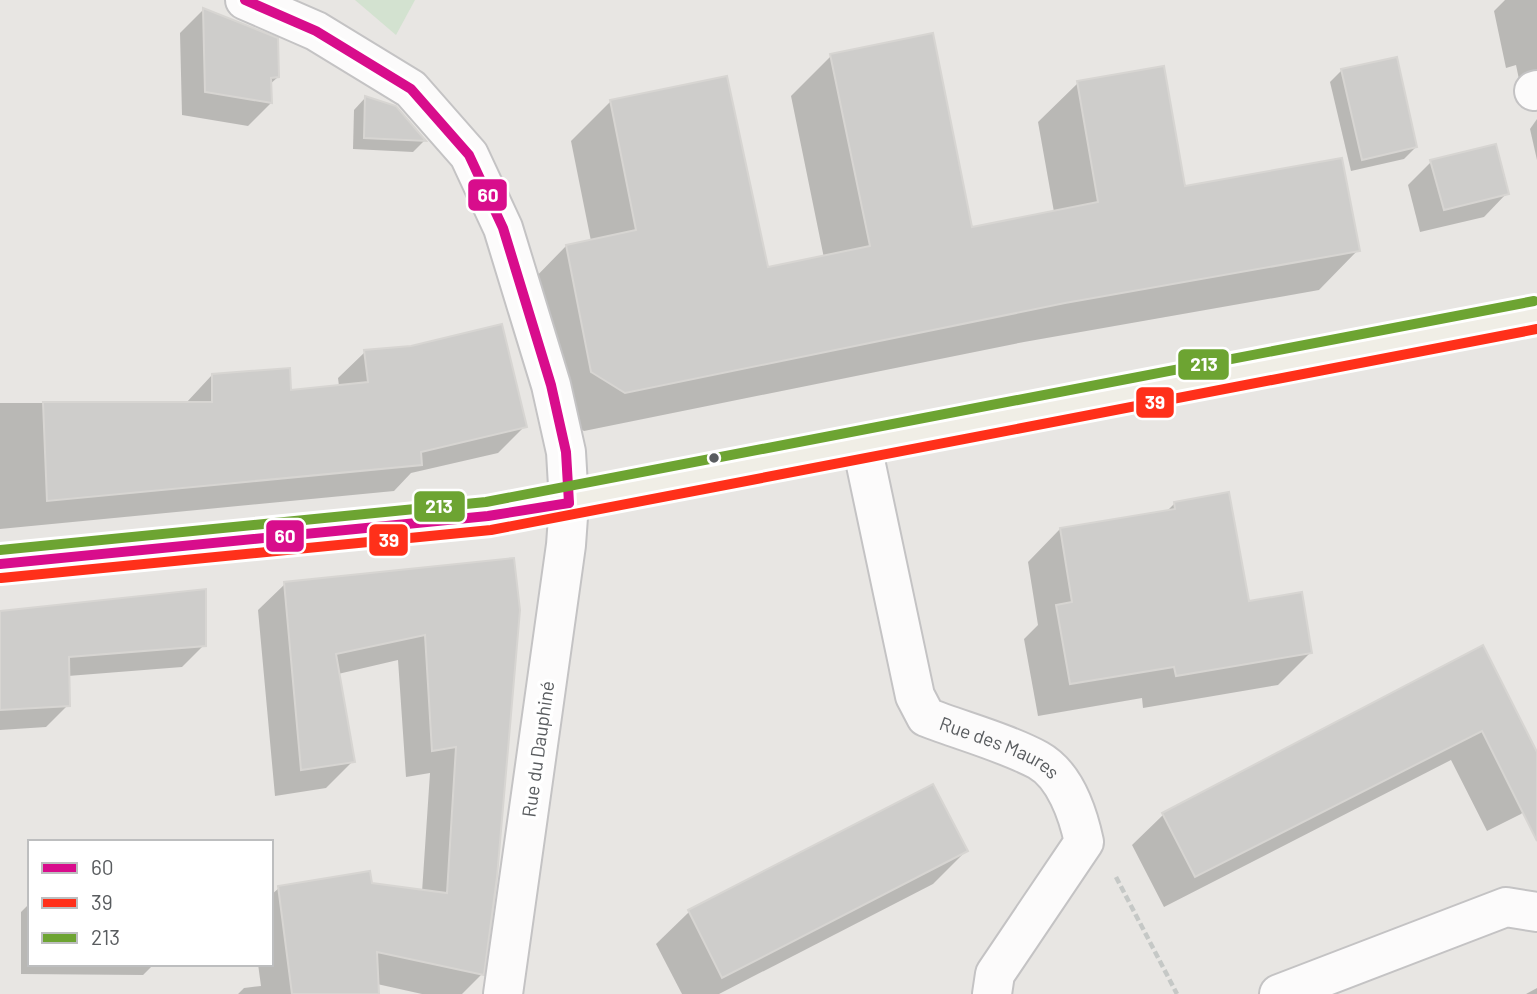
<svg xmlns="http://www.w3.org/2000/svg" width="1537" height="994" font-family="Barlow,sans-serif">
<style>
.green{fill:#d3e2d0}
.shadow{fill:#0003}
.building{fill:#cecdcb;stroke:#d7d5d2;stroke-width:2}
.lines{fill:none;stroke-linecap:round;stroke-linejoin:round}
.minor-casing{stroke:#c4c3c4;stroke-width:42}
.major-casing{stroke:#cdc4b4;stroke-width:42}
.path{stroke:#c5c8c6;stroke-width:4.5;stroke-dasharray:7 3.5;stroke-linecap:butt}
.minor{stroke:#fcfbfb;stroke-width:38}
.major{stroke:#f0eee6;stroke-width:38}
.bus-1-casing{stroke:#fff;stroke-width:16}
.bus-2-casing{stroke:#fff;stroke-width:16}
.bus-3-casing{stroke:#fff;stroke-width:16}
.bus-1{stroke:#d80d8c;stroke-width:10}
.bus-2{stroke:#ff301a;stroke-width:10}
.bus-3{stroke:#6da432;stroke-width:10}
.bus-dot{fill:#595c5f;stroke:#fff;stroke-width:2.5}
.labels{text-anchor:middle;stroke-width:7;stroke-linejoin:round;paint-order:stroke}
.street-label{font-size:19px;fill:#595c5f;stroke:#fff}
.line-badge{stroke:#fff;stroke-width:2.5}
.badge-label{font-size:19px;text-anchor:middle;font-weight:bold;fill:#fff}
</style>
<rect width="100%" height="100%" fill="#e8e6e3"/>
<!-- green -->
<polygon class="green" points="355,0 415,0 396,35"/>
<!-- shadow -->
<g class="shadow">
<polygon points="1505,0 1537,0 1537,103 1521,89 1516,65 1506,68 1494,11"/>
<polygon points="203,10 278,77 269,85 271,103 248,126 182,115 180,33"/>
<polygon points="831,56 971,229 1054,212 1038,122 1078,83 1184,188 1358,250 1319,290 1024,342 584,431 552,412 527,286 566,246 591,241 571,141 611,101 767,269 824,258 791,96"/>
<polygon points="1342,70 1416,147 1404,159 1351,171 1330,82"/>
<polygon points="365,98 424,141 413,152 353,149 354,110"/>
<polygon points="1537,119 1537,160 1530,129"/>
<polygon points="1431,162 1507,193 1484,217 1420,232 1408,185"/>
<polygon points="365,352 525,426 498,453 411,473 394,491 0,529 0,403 186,403 212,375 290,392 339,386 338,378"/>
<polygon points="1175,503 1248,603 1310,653 1278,685 1143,708 1142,698 1038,716 1024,639 1038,625 1028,562 1060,529 1166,512"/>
<polygon points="512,560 482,974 462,994 422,994 377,984 377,994 238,994 244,988 261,986 258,964 271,964 271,895 279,888 370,885 422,892 430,773 406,777 398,660 338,674 353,761 326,788 275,796 258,610 285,584"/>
<polygon points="0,612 204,645 182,667 68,676 68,705 46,727 0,730"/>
<polygon points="1483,647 1537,755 1537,797 1521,814 1487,831 1451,760 1164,907 1132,845 1163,815"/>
<polygon points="966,851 933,884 719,994 682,994 656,944 689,912"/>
<polygon points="30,903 30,964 154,964 143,975 21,974 21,912"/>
<polygon points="1537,988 1537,994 1526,994"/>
</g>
<!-- building -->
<g class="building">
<polygon points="203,8 278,38 279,77 271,78 272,103 205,92"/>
<polygon points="933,33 972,227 1098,202 1077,81 1164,66 1185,186 1342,158 1360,251 1065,303 625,393 591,372 566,245 636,230 610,100 727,76 768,267 870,246 830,54"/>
<polygon points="1397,57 1417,147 1362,160 1341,69"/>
<polygon points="365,96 396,106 426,141 364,138"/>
<polygon points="1496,144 1509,194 1444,210 1430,160"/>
<polygon points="502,324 527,427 421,452 422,465 47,501 43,402 212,402 212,374 290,368 291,390 368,382 364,350 411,346"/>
<polygon points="1229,492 1249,601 1302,592 1312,653 1176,676 1174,667 1070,684 1056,605 1072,602 1060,528 1175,509 1174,502"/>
<polygon points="514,558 520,610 497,877 484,975 377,952 379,994 292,994 278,886 370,871 372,883 447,893 456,747 432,751 425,635 336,654 355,762 301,770 284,582"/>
<polygon points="206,589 206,646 69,657 70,706 0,710 0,611"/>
<polygon points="1483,645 1537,752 1537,841 1482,731 1195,877 1162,813"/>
<polygon points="933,784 968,851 722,978 688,910"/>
</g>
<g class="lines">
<!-- minor casing -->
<g class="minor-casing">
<g id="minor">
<polyline points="245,0 316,31 411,89 469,155 503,228 551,385 566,452 569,503 566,545 503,994"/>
<polyline points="1534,91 1537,90"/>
<path id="s1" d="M 862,446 L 915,696 L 926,717 C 962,731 1004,742 1038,760 C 1065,775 1078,814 1084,842 L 995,974 L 992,994"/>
<polyline points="1279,994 1506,907 1537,912"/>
</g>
</g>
<!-- major casing -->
<g class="major-casing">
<polyline id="major" points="0,564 488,516 1537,315"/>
</g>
<!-- path -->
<polyline class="path" points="1116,877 1177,994"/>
<!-- minor -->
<use href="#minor" class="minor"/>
<!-- major -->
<use href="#major" class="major"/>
<!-- bus-1 casing -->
<g class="bus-1-casing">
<g id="bus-1">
<polyline points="245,0 316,31 411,89 469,155 503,228 551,385 566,452 569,503"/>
<polyline points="0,564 488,516 569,503"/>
</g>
</g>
<!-- bus-2 casing -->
<g class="bus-2-casing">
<polyline id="bus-2" points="1,578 491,530 1537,329"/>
</g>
<!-- bus-3 casing -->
<g class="bus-3-casing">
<polyline id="bus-3" points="0,550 486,502 1534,301"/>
</g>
<!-- bus-1 -->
<use href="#bus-1" class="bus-1"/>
<!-- bus-2 -->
<use href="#bus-2" class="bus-2"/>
<!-- bus-3 -->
<use href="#bus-3" class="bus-3"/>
</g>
<!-- markers -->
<circle class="bus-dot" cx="714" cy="458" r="6"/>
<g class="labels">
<!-- street labels -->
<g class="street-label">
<text transform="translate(538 749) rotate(-82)" y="7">Rue du Dauphiné</text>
<text dy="7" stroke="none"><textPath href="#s1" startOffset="359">Rue des Maures</textPath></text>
</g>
</g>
<g class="line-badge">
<rect x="467" y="178" width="41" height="34" rx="7" fill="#d80d8c"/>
<rect x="1177" y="348" width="53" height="33" rx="7" fill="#6da432"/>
<rect x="1135" y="386" width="40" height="33" rx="7" fill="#ff301a"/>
<rect x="413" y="490" width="53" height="33" rx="7" fill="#6da432"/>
<rect x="265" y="519" width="40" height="34" rx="7" fill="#d80d8c"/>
<rect x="368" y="523" width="41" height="34" rx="7" fill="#ff301a"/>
</g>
<g class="badge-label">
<text x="488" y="202">60</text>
<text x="1204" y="371">213</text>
<text x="1155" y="409">39</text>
<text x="439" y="513">213</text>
<text x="285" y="543">60</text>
<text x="389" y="547">39</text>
</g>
<!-- legend -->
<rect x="28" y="840" width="245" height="126" fill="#ffffff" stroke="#bdbebf" stroke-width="2"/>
<rect x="42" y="863" width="35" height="10" fill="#d80d8c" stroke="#bdbebf" stroke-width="2"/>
<text x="91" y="875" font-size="21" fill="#595c5f">60</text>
<rect x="42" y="898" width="35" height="10" fill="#ff301a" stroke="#bdbebf" stroke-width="2"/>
<text x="91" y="910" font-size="21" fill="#595c5f">39</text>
<rect x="42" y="933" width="35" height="10" fill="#6da432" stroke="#bdbebf" stroke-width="2"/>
<text x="91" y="945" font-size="21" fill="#595c5f">213</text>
</svg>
